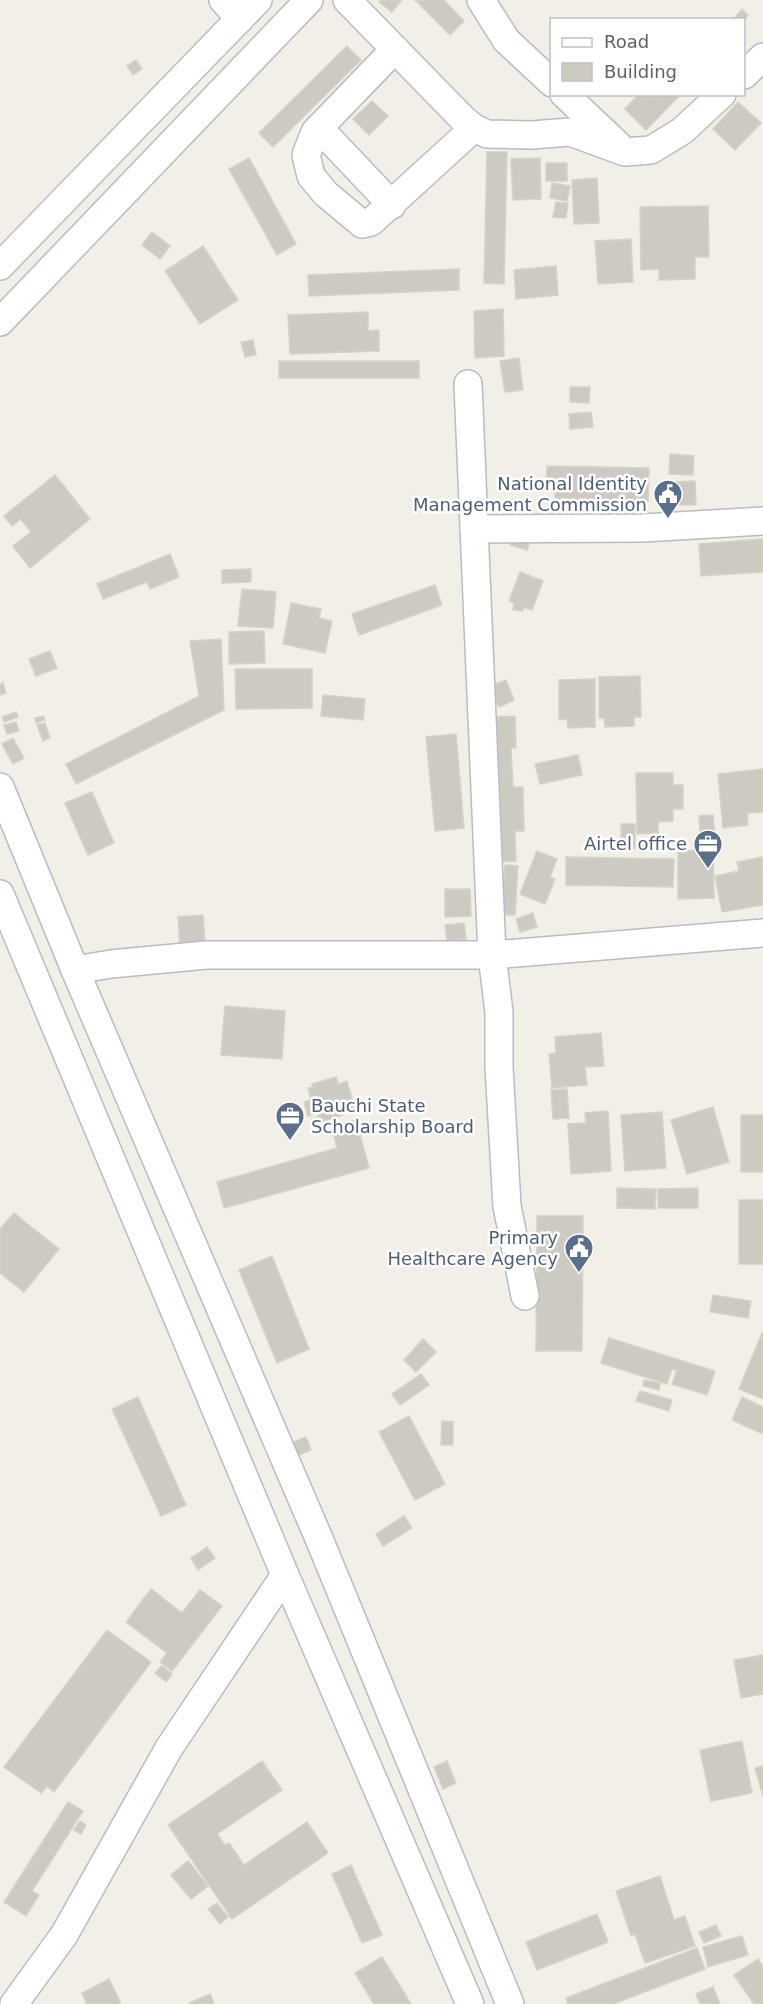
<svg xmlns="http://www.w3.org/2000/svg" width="763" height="2004" font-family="'DejaVu Sans',sans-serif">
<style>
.building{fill:#cdcac3;stroke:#d7d2c4;stroke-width:1.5}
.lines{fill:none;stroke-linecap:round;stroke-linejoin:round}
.minor-casing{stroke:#b9bcc1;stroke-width:30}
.minor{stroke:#fff;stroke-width:27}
.labels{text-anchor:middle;stroke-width:5;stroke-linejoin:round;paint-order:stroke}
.service-label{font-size:18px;fill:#4e5e75;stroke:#fff;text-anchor:end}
</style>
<rect width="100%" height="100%" fill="#f1efe7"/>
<!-- building -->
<g class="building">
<polygon points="381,0 399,0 401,1 392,12 379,2"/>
<polygon points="415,0 444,0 464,21 450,35"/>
<polygon points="742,9 748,15 744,21 733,20"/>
<polygon points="347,46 361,60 273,147 259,133"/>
<polygon points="136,60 142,69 133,75 127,66"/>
<polygon points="639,94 649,94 652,97 655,94 681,94 646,130 625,109"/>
<polygon points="372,101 388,116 369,135 353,119"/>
<polygon points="738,102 761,123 735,150 713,129"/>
<polygon points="487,152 507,152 504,284 484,283"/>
<polygon points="249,158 296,244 277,255 229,169"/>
<polygon points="540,158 541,199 513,200 511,159"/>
<rect x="546" y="163" width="21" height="18"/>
<polygon points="597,178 599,223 574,224 572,180"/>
<polygon points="552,183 570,186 567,201 550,198"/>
<polygon points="556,202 568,203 566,218 553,217"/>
<polygon points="708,206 709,257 695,257 695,279 659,280 659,269 641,270 640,207"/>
<polygon points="152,232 170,246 160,259 142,245"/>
<polygon points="631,239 633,282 598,284 595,241"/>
<polygon points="203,246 238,300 200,324 165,271"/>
<polygon points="556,266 558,295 516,299 514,270"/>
<polygon points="459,269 459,290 309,296 308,275"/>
<polygon points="503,309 504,356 475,358 474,311"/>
<polygon points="368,312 368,331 379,330 379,351 290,354 288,315"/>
<polygon points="253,340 256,355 245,357 241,342"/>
<polygon points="519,358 523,390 505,392 500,361"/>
<rect x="279" y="361" width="140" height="17"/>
<polygon points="570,387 590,387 589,403 570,402"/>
<polygon points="591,412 593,427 570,429 569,414"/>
<polygon points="670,454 694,456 693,475 669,474"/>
<polygon points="547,466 649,468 648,502 555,500 555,489 546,488"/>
<polygon points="55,475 90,519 30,568 13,546 31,532 21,519 12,526 4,516"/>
<polygon points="695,481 696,505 673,505 673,482"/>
<polygon points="513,532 531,536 527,550 510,545"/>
<polygon points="763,539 763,572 701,576 699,544"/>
<polygon points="170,554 179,577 150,589 147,582 103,599 97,584"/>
<polygon points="251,569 251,582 222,583 222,570"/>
<polygon points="520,572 543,581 532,610 523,607 523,611 513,610 514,603 509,601"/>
<polygon points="435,585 442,605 359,635 352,614"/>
<polygon points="242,589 276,592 273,628 238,626"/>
<polygon points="291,603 321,609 319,618 332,621 325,653 283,644"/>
<polygon points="264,631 265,663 229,664 229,632"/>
<polygon points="221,639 224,710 76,784 66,764 199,696 190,641"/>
<polygon points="50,651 57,668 36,676 29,659"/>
<polygon points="235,669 312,669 312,708 236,709"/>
<polygon points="640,676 641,717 634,717 634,726 605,727 604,718 599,718 599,677"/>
<polygon points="595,679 595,727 568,728 567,719 559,720 559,680"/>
<polygon points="506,680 514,700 499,707 490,686"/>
<polygon points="3,683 6,693 0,695 0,685"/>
<polygon points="323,695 365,699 363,720 321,716"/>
<polygon points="16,712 18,717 4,722 2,717"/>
<polygon points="43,716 45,720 36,723 35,718"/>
<polygon points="515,716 516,748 511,748 513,787 523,787 524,831 515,831 516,861 502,862 497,717"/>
<polygon points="16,722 19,731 7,734 4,725"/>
<polygon points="45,723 50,738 43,741 37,725"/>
<polygon points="456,734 464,828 435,831 426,737"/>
<polygon points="13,738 24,758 13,764 2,744"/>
<polygon points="578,755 582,775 540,784 535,764"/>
<polygon points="763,769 763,812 747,813 748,825 723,828 718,774"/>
<polygon points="636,773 673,773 673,785 683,785 683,809 673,809 673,821 658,822 658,833 637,834"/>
<polygon points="92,792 114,843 88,855 65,803"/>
<polygon points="713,815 716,844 701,845 699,816"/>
<rect x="621" y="824" width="14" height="24"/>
<polygon points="713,850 714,898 678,899 678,851"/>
<polygon points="537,851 557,859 550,877 555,879 545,904 520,894"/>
<polygon points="566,857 674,859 673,887 566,885"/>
<polygon points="762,857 763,905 722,912 715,876 739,871 737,862"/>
<polygon points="505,865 518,866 515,915 502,915"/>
<polygon points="445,889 470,889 471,916 445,917"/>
<polygon points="533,913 537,927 520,932 516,919"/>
<polygon points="203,915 205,944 180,945 178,917"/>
<polygon points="464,923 466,939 447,940 445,925"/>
<polygon points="225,1006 285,1011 282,1059 221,1055"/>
<polygon points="601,1033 604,1066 585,1067 587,1085 552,1088 549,1054 556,1053 555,1037"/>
<polygon points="336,1077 338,1084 347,1081 355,1109 342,1112 343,1115 314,1125 312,1119 319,1116 318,1113 308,1116 304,1102 311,1100 308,1088 313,1087 312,1084"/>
<polygon points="567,1089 569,1118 553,1119 551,1090"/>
<polygon points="713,1107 729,1162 687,1174 671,1120"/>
<polygon points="608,1111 611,1171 571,1174 568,1124 586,1123 585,1113"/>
<polygon points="662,1112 666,1168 625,1171 621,1115"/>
<rect x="741" y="1115" width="22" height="57"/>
<polygon points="356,1120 369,1168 224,1208 217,1182 337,1148 332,1127"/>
<polygon points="617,1188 656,1189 655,1209 617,1208"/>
<polygon points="698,1188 698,1208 658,1208 658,1189"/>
<rect x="739" y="1200" width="24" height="64"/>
<polygon points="14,1213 59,1249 24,1292 0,1273 0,1229"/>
<polygon points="537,1216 583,1216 582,1351 536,1351"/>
<polygon points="272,1256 309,1349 277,1363 239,1270"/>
<polygon points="713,1295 751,1301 748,1318 710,1312"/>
<polygon points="762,1333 763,1333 763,1399 739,1389"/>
<polygon points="609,1338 715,1371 707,1395 672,1384 677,1370 672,1369 667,1384 601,1363"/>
<polygon points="423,1339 436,1352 416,1372 404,1360"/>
<polygon points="421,1374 429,1385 400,1405 392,1394"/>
<polygon points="644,1380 660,1383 659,1390 643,1386"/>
<polygon points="640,1391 672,1400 669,1411 636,1401"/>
<polygon points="138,1397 186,1505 161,1516 112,1409"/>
<polygon points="742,1397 763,1407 763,1434 732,1420"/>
<polygon points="409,1416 445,1484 415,1500 379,1432"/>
<polygon points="442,1421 453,1422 453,1445 441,1445"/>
<polygon points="306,1437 311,1450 294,1457 289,1444"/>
<polygon points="404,1516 412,1528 383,1546 376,1534"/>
<polygon points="207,1547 215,1558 198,1570 191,1558"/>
<polygon points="151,1589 182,1613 200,1590 222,1606 172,1671 160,1662 167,1653 126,1622"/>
<polygon points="107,1630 151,1662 54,1792 47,1786 41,1793 4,1767"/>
<polygon points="763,1655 763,1694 741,1698 734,1660"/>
<polygon points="162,1666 172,1674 166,1682 155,1673"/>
<polygon points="742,1741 752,1793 711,1801 700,1750"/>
<polygon points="262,1761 282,1790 217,1834 225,1845 229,1843 244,1865 307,1822 328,1853 232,1919 168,1825"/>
<polygon points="447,1761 456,1783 443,1789 434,1767"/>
<polygon points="763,1766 763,1796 755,1768"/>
<polygon points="68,1802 83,1811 32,1891 39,1895 26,1916 4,1902"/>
<polygon points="80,1821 86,1825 81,1834 74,1830"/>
<polygon points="188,1861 208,1886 191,1899 171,1875"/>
<polygon points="351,1865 382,1935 362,1943 332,1874"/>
<polygon points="660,1876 674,1920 685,1916 695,1946 645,1963 635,1934 631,1936 616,1891"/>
<polygon points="217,1903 228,1917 220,1924 208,1909"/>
<polygon points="597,1914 608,1942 537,1970 526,1942"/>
<polygon points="716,1925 721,1936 704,1943 699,1932"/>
<polygon points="742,1936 748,1955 708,1967 703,1947"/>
<polygon points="697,1948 705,1969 613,2004 568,2004 566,1998"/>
<polygon points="382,1957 411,2004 374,2004 355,1973"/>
<polygon points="758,1959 763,1967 763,2004 754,2004 734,1975"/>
<polygon points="109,1979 121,2004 87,2004 82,1993"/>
<polygon points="713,1987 720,2004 700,2004 696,1994"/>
<polygon points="210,1994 214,2004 189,2004 189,2003"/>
</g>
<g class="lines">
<!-- minor casing -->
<g class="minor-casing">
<g id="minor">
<polyline points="223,0 240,19"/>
<polyline points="347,0 463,119 474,128 487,134 532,135 570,132 625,152 651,150 682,131 722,94"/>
<polyline points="481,0 506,40 552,83"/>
<polyline points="395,49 315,132 306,155 311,176 326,194 362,224 371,222 474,128"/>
<polyline points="744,75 763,57"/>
<polyline points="564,94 618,145"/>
<polyline points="319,128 392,205"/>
<polyline points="0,266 258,0"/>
<polyline points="0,322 309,0"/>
<polyline points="468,384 492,955 499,1012 499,1067 507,1206 525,1296"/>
<polyline points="474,529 643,528 763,521"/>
<polyline points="0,787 75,970 320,1541 510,2004"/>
<polyline points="0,894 285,1575 470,2004"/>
<polyline points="75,970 111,964 206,955 492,955 763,933"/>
<polyline points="14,2004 64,1935 169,1748 285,1575"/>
</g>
</g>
<!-- minor -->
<use href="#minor" class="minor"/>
</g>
<!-- icons -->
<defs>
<g id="civic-pin" transform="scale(1.5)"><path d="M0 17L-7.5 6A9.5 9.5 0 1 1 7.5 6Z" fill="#5c6f8a" stroke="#fff"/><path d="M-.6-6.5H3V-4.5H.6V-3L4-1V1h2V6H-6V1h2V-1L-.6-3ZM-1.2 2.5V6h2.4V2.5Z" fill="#fff"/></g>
<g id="office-pin" transform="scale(1.5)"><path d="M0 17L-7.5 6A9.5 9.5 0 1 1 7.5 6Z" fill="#5c6f8a" stroke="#fff"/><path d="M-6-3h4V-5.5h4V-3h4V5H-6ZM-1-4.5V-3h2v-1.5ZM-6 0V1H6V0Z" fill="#fff"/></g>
</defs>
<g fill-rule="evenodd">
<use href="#civic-pin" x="668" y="494"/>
<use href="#office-pin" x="708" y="844"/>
<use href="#office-pin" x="290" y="1116"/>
<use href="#civic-pin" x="579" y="1248"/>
</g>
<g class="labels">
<!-- service labels -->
<g class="service-label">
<text x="647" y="490">National Identity<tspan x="647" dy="21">Management Commission</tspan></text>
<text x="687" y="850">Airtel office</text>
<text x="311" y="1112" text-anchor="start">Bauchi State<tspan x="311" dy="21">Scholarship Board</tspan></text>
<text x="558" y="1244">Primary<tspan x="558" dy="21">Healthcare Agency</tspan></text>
</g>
</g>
<!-- legend -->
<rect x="550" y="18" width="195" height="78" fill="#ffffff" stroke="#bfc0c3" stroke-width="1.5"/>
<rect x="562" y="38" width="30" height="9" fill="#ffffff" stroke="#bfc0c3" stroke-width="1.5"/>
<text x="604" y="48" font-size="18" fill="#5e6268">Road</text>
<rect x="562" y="63" width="30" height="18" fill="#cdcac3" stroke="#bfc0c3" stroke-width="1.5"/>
<text x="604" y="78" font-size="18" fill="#5e6268">Building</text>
</svg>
